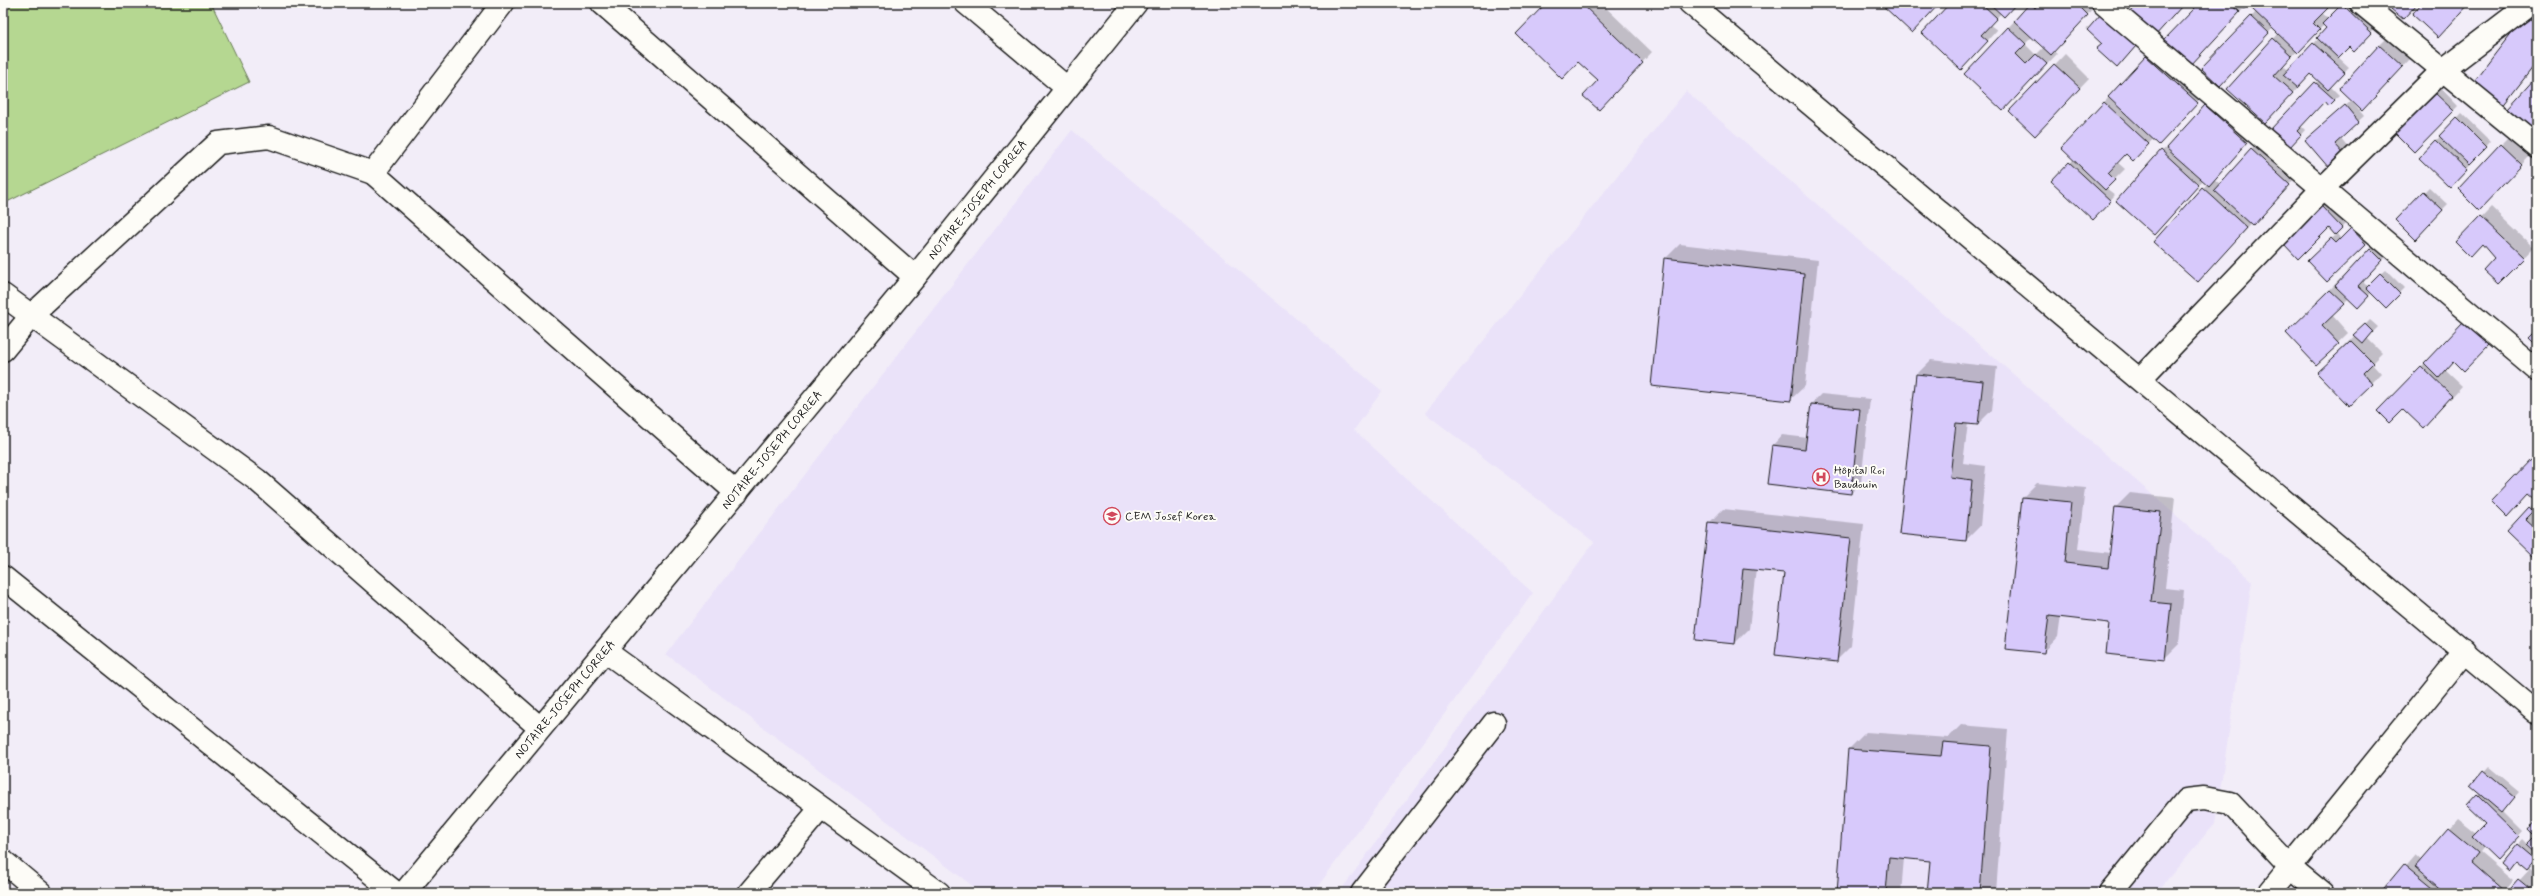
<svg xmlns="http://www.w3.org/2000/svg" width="2540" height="896" font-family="Mynerve,sans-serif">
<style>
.built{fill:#eae2f9}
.green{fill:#b5d791;stroke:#687a56}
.shadow{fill:#0003;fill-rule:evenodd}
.building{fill:#d7c9fb;stroke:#1c1c1c}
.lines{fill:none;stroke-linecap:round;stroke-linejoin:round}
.minor-casing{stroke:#1c1c1c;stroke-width:25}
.major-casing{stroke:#1c1c1c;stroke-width:25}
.minor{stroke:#fdfcf7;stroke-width:22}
.major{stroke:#fdfcf7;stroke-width:22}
.labels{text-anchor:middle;stroke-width:4;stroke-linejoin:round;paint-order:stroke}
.street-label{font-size:12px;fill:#1c1c1c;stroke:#fdfcf7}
.poi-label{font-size:12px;fill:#1c1c1c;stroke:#fdfcf7;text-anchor:start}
</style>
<rect width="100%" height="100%" fill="#f2edf8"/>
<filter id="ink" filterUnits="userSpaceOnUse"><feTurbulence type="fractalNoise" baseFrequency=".025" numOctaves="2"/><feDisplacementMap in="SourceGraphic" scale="8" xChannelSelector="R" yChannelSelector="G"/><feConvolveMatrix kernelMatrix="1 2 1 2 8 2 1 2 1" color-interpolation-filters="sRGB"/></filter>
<g filter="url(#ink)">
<!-- built -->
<g class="built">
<polygon points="1686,91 2252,581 2215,823 2156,893 1339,893 1594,542 1425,413"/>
<polygon points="1072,130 1382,391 1354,430 1533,593 1313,893 982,893 666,654"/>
</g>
<!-- green -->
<polygon class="green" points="3,3 211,3 249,82 3,204"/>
<!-- shadow -->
<g class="shadow">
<polygon points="1547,3 1601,3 1652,52 1608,99 1599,80"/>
<polygon points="1951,3 2016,3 2001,13 1990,25 1997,30 1971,59"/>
<path d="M 2031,3 L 2097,4 L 2053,51 L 2057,54 L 2003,110 L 1965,74 ZM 2033,36 L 2044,47 L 2036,55 L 2025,44 Z"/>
<polygon points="2140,3 2185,3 2165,24"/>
<polygon points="2191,3 2249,3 2199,55 2196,8"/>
<path d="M 2260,3 L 2332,3 L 2322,13 L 2329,19 L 2344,3 L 2350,3 L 2376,27 L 2358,46 L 2349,46 L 2338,57 L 2349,67 L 2330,86 L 2339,95 L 2329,104 L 2325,99 L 2301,126 L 2305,130 L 2294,142 L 2271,130 L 2319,80 L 2311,73 L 2275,112 L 2229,89 L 2279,33 L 2273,28 L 2229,74 L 2203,68 L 2256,12 ZM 2324,25 L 2327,28 L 2319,38 L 2289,71 L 2283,65 Z"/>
<polygon points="2423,3 2469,3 2448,27"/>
<polygon points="2537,7 2537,63 2502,106 2473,84"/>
<polygon points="2389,36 2412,57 2372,99 2379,46"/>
<polygon points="2156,46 2207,92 2169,134 2154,138 2143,150 2126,153 2117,162 2125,169 2106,188 2115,195 2097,214 2053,181 2074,159 2062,148"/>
<polygon points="2065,54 2089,78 2045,124 2011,111"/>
<polygon points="2440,87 2458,106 2414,151 2396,133"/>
<polygon points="2216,96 2256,133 2214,179 2220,184 2261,140 2299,174 2208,270 2155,241 2207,184 2203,180 2164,224 2162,151 2173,142"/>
<polygon points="2351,101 2364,116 2340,138 2349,149 2330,167 2312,136"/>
<polygon points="2462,113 2491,141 2450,187 2420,158"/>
<polygon points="2511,135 2531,155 2479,208 2501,145"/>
<polygon points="2429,187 2448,205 2415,238 2397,220"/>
<polygon points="2326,202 2346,223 2336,233 2341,239 2357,224 2370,239 2327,281 2308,261 2336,235 2329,227 2284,243"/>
<polygon points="2491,207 2533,247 2498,283 2496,258 2482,243 2457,242"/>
<polygon points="1680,244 1818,260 1805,386 1790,400 1665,259"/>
<polygon points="2375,244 2387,255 2362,280 2368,286 2386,270 2404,288 2386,306 2372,292 2358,306 2349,298 2332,315 2348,333 2316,364 2287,333"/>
<polygon points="2469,317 2493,339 2464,370 2454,360 2445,370 2462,386 2433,417 2403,407 2379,411"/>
<polygon points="2370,320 2378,327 2367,338 2382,353 2372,363 2381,373 2349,405 2318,373"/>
<polygon points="1931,360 1997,367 1992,410 1978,424 1968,423 1963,463 1986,466 1980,526 1966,540 1917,374"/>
<polygon points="1821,394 1870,399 1861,483 1851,493 1773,445 1782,435 1808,438 1811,404"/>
<polygon points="2537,455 2537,497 2528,493 2493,501"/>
<polygon points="2037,483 2085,488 2078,549 2111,553 2116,507 2130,493 2175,498 2165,588 2184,590 2179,644 2164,659 2110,622 2061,616 2058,637 2044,652 2023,497"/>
<polygon points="2534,503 2537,506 2530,513 2537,520 2536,558 2508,531"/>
<polygon points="1723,509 1864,524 1851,646 1837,660 1785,572 1756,569 1749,629 1735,643 1709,523"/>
<polygon points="1961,725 2008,729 1996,893 1928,893 1931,860 1904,858 1901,893 1838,893 1849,749 1866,732 1948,738"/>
<polygon points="2489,766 2519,791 2502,810 2523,831 2502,854 2484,847 2480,852 2513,880 2503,893 2381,893 2415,854 2422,860 2458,819 2477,834 2487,824 2468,806 2480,793 2471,786"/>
<polygon points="2537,820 2537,857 2527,868 2537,877 2537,893 2508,893 2528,871 2516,861 2502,863 2522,839 2528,845 2536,836"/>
</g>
<!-- building -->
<g class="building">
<polygon points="1546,3 1581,3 1643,63 1599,110 1583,96 1598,80 1578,62 1562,79 1516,34"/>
<polygon points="1880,3 1940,3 1912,33"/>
<polygon points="1950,3 1981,3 1997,18 1981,35 1988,41 1961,70 1922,33"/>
<polygon points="1989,3 2017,3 2004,17"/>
<polygon points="2030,3 2035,8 2039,3 2076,3 2088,15 2051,55 2014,21"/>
<polygon points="2139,3 2179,3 2182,6 2155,36 2131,12"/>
<polygon points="2190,3 2230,3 2240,12 2190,66 2163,41 2195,8"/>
<polygon points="2238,3 2250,3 2244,9"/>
<polygon points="2258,3 2323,3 2328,8 2313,23 2320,30 2298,53 2252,9"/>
<polygon points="2396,3 2418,3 2403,19 2391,9"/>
<polygon points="2422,3 2428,3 2432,7 2435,3 2470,3 2438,38 2412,14"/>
<polygon points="2342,4 2372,33 2354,52 2349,47 2338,58 2317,38 2326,28 2322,24"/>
<polygon points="2101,14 2136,46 2117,68 2096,49 2102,44 2087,30"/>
<polygon points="2525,15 2537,24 2537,62 2502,107 2472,84"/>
<polygon points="2251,16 2269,33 2220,86 2201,68"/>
<polygon points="2008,27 2026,44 2016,54 2026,64 2036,54 2047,64 2003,111 1964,74"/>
<polygon points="2273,38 2292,56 2274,76 2293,93 2265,123 2227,89"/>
<polygon points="2313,43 2345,72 2328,90 2311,74 2298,88 2283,75"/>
<polygon points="2379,45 2403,67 2362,111 2339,89"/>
<polygon points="2146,56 2198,103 2159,145 2108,97"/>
<polygon points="2054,64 2080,88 2035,136 2009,111"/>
<polygon points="2537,76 2537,134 2508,108"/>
<polygon points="2315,82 2335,100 2329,106 2325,101 2297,131 2301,135 2289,148 2270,130"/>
<polygon points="2434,92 2454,111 2414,152 2395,133"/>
<polygon points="2104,102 2149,144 2133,161 2126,154 2108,173 2115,180 2105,190 2061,148"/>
<polygon points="2205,105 2247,143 2209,186 2166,148"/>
<polygon points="2345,105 2359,122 2335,144 2344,154 2329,168 2305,140"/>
<polygon points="2457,117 2487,147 2469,165 2439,136"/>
<polygon points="2436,140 2467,170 2450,188 2419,158"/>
<polygon points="2500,144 2522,165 2479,210 2458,189"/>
<polygon points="2251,149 2290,185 2253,226 2214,190"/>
<polygon points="2161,150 2199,185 2154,235 2116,201"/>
<polygon points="2069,162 2111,201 2093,220 2051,181"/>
<polygon points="2202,187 2247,228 2198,282 2153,242"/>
<polygon points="2423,191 2443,210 2415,240 2395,220"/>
<polygon points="2321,206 2342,228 2335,235 2329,228 2298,259 2283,243"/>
<polygon points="2480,216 2524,258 2498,284 2483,270 2494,258 2482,244 2470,257 2455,242"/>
<polygon points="2351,228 2366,244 2327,282 2307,261 2331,238 2336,243"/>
<polygon points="2370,248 2382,260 2358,286 2369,296 2358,308 2335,286"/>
<polygon points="1664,258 1804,274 1791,401 1651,386"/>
<polygon points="2380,274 2400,294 2386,308 2366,288"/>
<polygon points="2330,290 2345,304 2322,326 2339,344 2316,365 2286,333"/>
<polygon points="2464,321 2489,345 2464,371 2454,361 2439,378 2424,363"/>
<polygon points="2365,324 2373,332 2363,344 2353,335"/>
<polygon points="2537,328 2537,346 2528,337"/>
<polygon points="2351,341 2373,363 2363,373 2372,384 2349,406 2317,373"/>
<polygon points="2421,366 2452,396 2423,428 2403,409 2389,423 2377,411"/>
<polygon points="1916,374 1983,381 1978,425 1956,423 1950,477 1972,480 1966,541 1899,534"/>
<polygon points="1811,404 1860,409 1851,494 1767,484 1772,445 1805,449"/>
<polygon points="2532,458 2537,462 2537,498 2535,500 2528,494 2507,517 2491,501"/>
<polygon points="2022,497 2071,502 2065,563 2108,568 2115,507 2161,512 2151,602 2171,604 2165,660 2106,654 2109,623 2049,616 2044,653 2005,649"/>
<polygon points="2529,507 2533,511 2525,519 2537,530 2536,559 2507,531"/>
<polygon points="1708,522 1851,538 1837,662 1775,655 1784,573 1743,569 1735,644 1695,640"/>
<polygon points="1943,742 1991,746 1980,893 1927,893 1930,861 1889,857 1886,893 1837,893 1848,749 1941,756"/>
<polygon points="2483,770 2515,797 2502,813 2470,786"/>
<polygon points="2477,795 2519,836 2497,860 2473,837 2486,824 2467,806"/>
<polygon points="2536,819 2537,819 2537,855 2526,845 2535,836 2528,829"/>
<polygon points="2448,828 2478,853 2471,862 2504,891 2502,893 2446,893 2415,866"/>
<polygon points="2516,844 2535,860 2526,871 2515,862 2509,870 2501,863"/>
<polygon points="2404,864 2439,893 2380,893"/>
<polygon points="2518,879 2535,893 2506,893"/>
</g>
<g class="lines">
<!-- minor casing -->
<g class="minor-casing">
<g id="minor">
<polyline points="602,3 915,277"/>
<polyline points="966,3 1067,88"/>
<polyline points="2103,3 2537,370"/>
<polyline points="2361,3 2537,147"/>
<polyline points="373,173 737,493"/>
<polyline points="3,295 257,480 540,728"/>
<polyline points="3,350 32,315 218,143 269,137 373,173 503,3"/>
<polyline points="2140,379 2323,188 2443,70 2531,3"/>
<polyline points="3,577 396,893"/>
<polyline points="605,651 939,893"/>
<polyline points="3,861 41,893"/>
<path id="s1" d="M 404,893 L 915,277 L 1136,3"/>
<polyline points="749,893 821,808"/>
<polyline points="1362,893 1494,723"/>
<polyline points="2110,893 2186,800 2204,798 2230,803 2290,867 2322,893"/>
<polyline points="2269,893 2465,651"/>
</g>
</g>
<!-- major casing -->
<g class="major-casing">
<polyline id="major" points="1690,3 2537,713"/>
</g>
<!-- minor -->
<use href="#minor" class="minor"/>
<!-- major -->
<use href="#major" class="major"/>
</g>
</g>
<!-- icons -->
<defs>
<g id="hospital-ring" transform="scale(0.9)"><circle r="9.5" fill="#fdfcf7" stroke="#d1495b" stroke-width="1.5"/><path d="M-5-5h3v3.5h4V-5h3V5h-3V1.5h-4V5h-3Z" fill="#d1495b"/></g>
<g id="school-ring" transform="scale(0.9)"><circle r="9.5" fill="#fdfcf7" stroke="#d1495b" stroke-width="1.5"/><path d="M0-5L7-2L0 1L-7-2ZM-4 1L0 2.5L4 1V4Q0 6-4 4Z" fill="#d1495b"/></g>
</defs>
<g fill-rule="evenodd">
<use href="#hospital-ring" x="1821" y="477"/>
<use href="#school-ring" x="1112" y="516"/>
</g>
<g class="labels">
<!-- street labels -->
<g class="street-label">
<text dy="4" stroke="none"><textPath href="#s1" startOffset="900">NOTAIRE-JOSEPH CORREA</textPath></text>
<text dy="4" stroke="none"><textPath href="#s1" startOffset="576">NOTAIRE-JOSEPH CORREA</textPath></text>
<text dy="4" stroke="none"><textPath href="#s1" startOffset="252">NOTAIRE-JOSEPH CORREA</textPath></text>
</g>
<!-- poi labels -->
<g class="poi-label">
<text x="1834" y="474">Hôpital Roi<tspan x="1834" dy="14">Baudouin</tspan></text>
<text x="1125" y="520">CEM Josef Korea</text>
</g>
</g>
<!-- margin -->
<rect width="2540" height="896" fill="none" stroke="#fdfcf7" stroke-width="16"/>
<rect x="8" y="8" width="2524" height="880" fill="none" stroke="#1c1c1c" stroke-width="1.5" filter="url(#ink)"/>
</svg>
